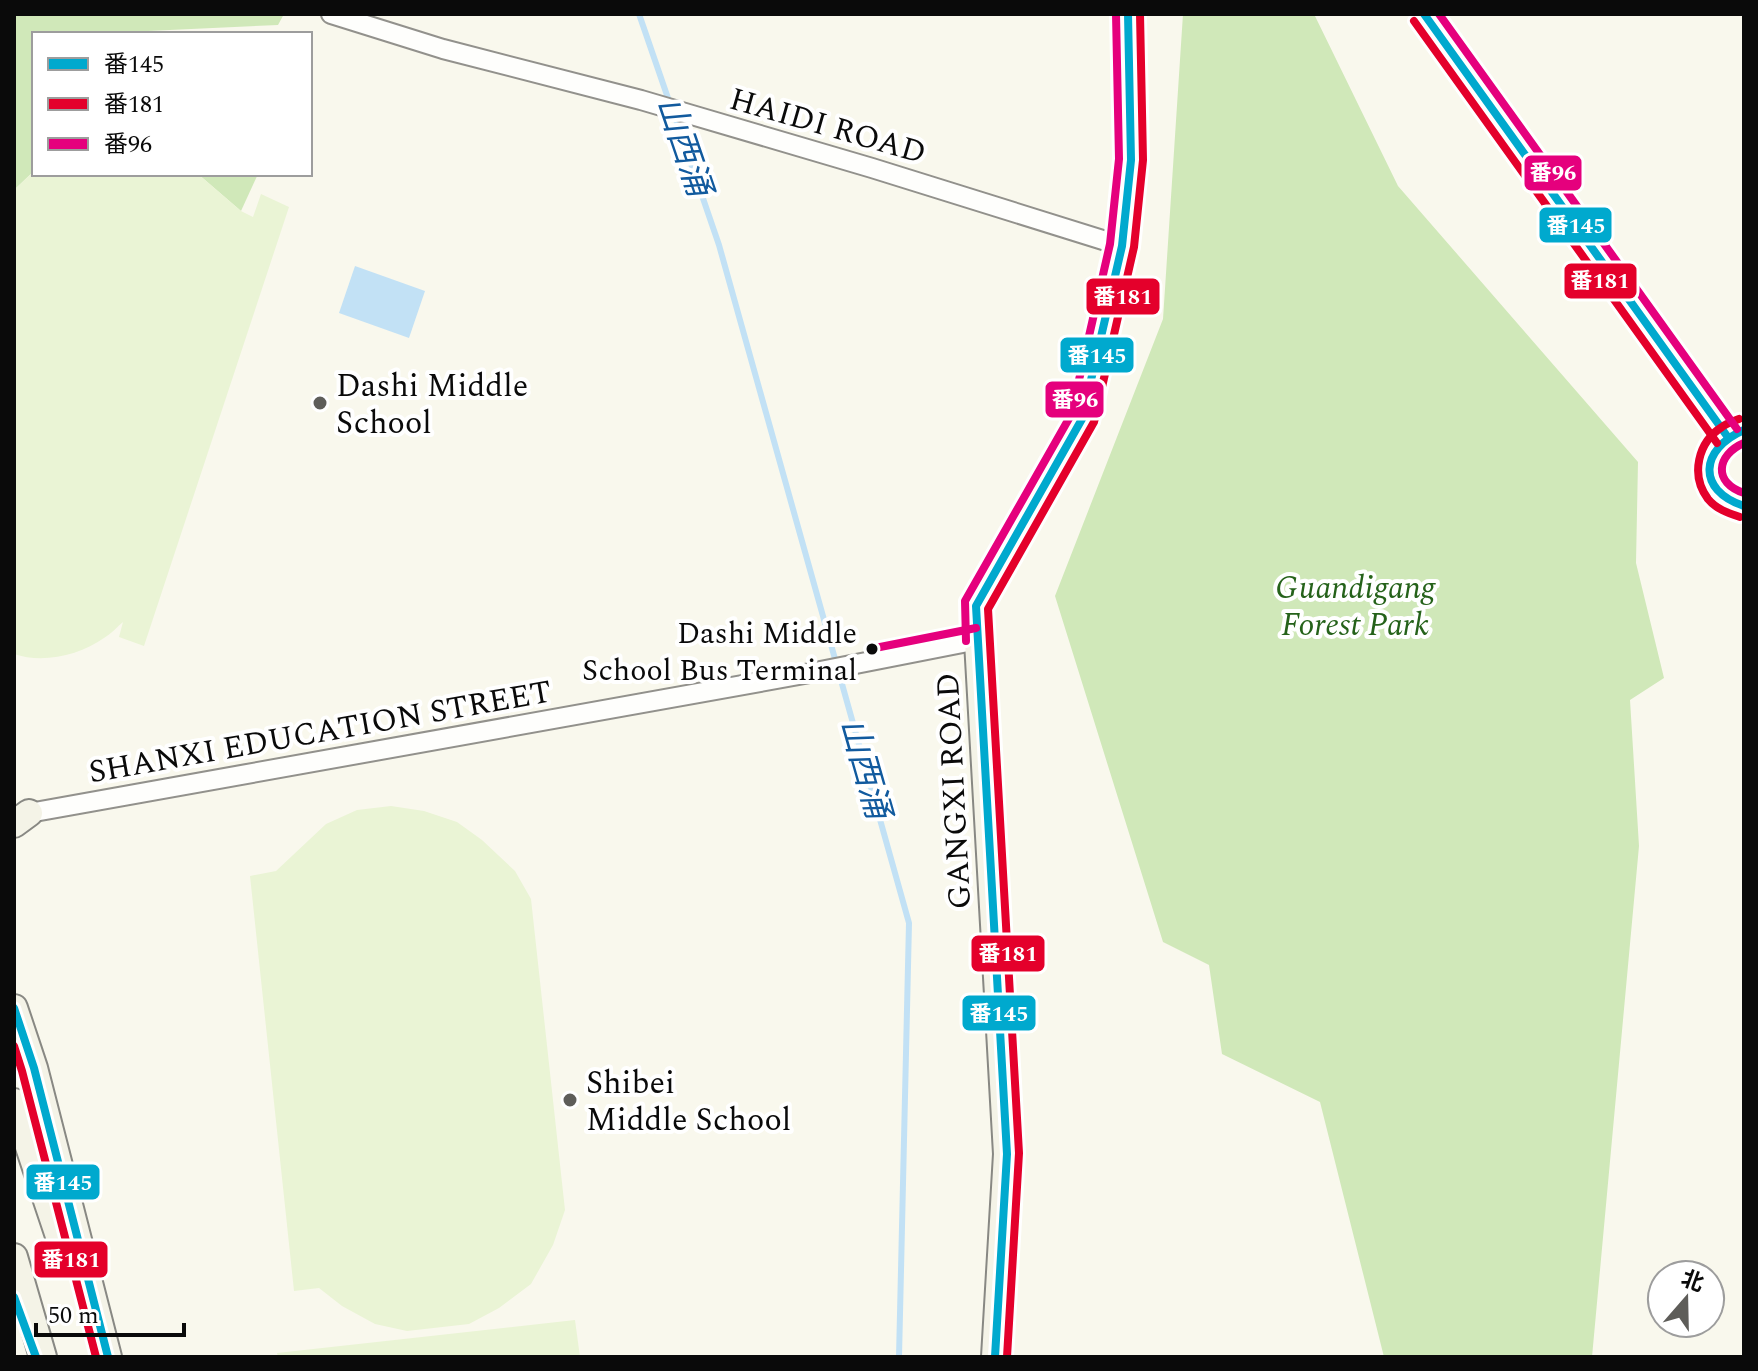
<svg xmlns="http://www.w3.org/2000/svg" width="1758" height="1371" font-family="Spectral,'Noto Sans SC',serif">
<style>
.forest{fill:#d0e8b9}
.pitch{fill:#eaf4d5}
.water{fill:#c2e1f5}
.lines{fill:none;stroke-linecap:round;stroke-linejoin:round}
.stream{stroke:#c2e1f5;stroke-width:6}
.street-casing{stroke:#92918c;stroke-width:22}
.secondary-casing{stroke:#888883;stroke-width:30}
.street{stroke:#fefefc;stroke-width:18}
.secondary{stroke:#f4f3e7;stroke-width:26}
.bus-1-casing{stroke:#fff;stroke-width:14}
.bus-2-casing{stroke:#fff;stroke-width:14}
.bus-3-casing{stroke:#fff;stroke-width:14}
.bus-1{stroke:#00a9ce;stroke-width:8}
.bus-2{stroke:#e4002b;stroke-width:8}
.bus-3{stroke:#e5007d;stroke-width:8}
.poi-dot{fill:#5e5d59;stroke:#fff;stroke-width:3}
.bus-dot{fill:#0a0a0a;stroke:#fff;stroke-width:3}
.labels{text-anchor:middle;stroke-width:8;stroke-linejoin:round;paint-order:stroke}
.bus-label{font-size:30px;fill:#0a0a0a;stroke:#fff;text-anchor:end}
.street-label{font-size:32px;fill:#0a0a0a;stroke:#fff}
.poi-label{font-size:32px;fill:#0a0a0a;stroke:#fff;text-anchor:start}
.park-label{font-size:32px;font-style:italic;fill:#25621a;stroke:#fff}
.water-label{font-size:34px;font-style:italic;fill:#115a9e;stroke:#fff}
.line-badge{stroke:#fff;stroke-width:3}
.badge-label{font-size:22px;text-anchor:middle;font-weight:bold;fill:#fff}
</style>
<rect width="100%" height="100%" fill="#f9f8ed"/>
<!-- forest -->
<g class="forest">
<polygon points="14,14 284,14 278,25 148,31 147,34 34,34 34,171 14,190"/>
<polygon points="1183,14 1314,14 1398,186 1638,462 1636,563 1664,678 1630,700 1639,846 1592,1357 1384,1357 1320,1102 1222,1054 1209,965 1163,942 1055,596 1163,319"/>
<polygon points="198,174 258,174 241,211"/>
</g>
<!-- pitch -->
<g class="pitch">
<path d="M 34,171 L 34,174 L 198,174 L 241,211 L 253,217 L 261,194 L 289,207 L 144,646 L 119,637 L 123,622 C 117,627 111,634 104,638 C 80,655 43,664 14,654 L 14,190 Z"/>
<polygon points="391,806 424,811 457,822 482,840 515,871 531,899 565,1210 553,1245 531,1284 499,1308 469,1324 407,1331 375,1324 342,1306 319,1288 294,1291 250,876 276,871 326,824 357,810"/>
<polygon points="575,1320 580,1357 278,1357 277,1353"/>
</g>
<!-- water -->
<polygon class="water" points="355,266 425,291 409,338 339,313"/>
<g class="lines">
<!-- stream -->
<g class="stream">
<polyline points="639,14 670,104"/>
<polyline points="674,114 719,245 909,923 899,1357"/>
</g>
<!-- street casing -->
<g class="street-casing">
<g id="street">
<polyline points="331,14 443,49 641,100 872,168 1122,246"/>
<polyline points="29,813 810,673 978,640"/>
</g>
</g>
<!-- secondary casing -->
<g class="secondary-casing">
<g id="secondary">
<polyline points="1424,14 1727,436"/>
<path d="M 1740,431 C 1697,442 1701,498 1744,506"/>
<polyline points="14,824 29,813"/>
<polyline points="14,1008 34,1068 108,1357"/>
<polyline points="14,1102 64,1251"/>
<polyline points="14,1257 43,1357"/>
<polyline points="995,1357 1007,1154 976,606 1082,419 1122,246 1131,160 1128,14"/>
</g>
</g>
<!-- street -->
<use href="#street" class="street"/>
<!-- secondary -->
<use href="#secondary" class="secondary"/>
<!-- bus-1 casing -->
<g class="bus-1-casing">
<g id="bus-1">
<polyline points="1424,14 1727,436"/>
<path d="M 1744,430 C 1700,449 1696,490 1744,506"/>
<polyline points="14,1008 34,1068 108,1357"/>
<polyline points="14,1297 36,1357"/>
<polyline points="995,1357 1007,1154 976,606 1082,419 1122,246 1131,160 1128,14"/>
</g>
</g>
<!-- bus-2 casing -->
<g class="bus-2-casing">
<g id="bus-2">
<polyline points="1414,21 1717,443"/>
<path d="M 1739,419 C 1734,421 1727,423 1722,427 C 1698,442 1690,475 1708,499 C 1716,509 1728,513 1740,517"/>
<polyline points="14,1046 22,1071 96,1357"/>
<polyline points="1007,1357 1019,1153 988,609 1094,422 1134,247 1143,160 1140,14"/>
</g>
</g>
<!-- bus-3 casing -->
<g class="bus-3-casing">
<g id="bus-3">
<polyline points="1439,14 1737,429"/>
<path d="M 1744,443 C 1716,455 1713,483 1744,493"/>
<polyline points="966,641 965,601 1071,415 1110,244 1119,159 1116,14"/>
<polyline points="870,649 976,628"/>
</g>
</g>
<!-- bus-1 -->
<use href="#bus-1" class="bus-1"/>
<!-- bus-2 -->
<use href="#bus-2" class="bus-2"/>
<!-- bus-3 -->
<use href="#bus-3" class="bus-3"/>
</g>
<!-- markers -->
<g class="poi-dot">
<circle cx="320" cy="403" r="8"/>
<circle cx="570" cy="1100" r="8"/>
</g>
<circle class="bus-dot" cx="872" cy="649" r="7"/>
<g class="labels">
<!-- bus labels -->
<g class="bus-label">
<text x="857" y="643">Dashi Middle<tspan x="857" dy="37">School Bus Terminal</tspan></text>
</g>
<!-- street labels -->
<g class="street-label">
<text transform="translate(828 125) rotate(16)" y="11">HAIDI ROAD</text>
<text transform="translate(320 731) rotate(-10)" y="11">SHANXI EDUCATION STREET</text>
<text transform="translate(953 791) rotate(-93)" y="11">GANGXI ROAD</text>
</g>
<!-- poi labels -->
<g class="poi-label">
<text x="336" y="396">Dashi Middle<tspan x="336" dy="37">School</tspan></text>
<text x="586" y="1093">Shibei<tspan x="586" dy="37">Middle School</tspan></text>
</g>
<!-- park labels -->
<g class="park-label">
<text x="1355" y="598">Guandigang<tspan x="1355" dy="37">Forest Park</tspan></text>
</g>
<!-- water labels -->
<g class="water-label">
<text transform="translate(685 146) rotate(71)" y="12">山西涌</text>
<text transform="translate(866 768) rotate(74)" y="12">山西涌</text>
</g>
</g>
<g class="line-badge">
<rect x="1523" y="154" width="60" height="38" rx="8" fill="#e5007d"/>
<rect x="1538" y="206" width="75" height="38" rx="8" fill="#00a9ce"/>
<rect x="1563" y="262" width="75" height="38" rx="8" fill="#e4002b"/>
<rect x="1085" y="277" width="76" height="39" rx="8" fill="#e4002b"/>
<rect x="1059" y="336" width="76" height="38" rx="8" fill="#00a9ce"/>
<rect x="1044" y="380" width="61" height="39" rx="8" fill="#e5007d"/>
<rect x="970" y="934" width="76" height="39" rx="8" fill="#e4002b"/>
<rect x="961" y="994" width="76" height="38" rx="8" fill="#00a9ce"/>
<rect x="25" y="1163" width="76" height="38" rx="8" fill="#00a9ce"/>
<rect x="33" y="1240" width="76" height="39" rx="8" fill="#e4002b"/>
</g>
<g class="badge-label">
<text x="1553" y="180">番96</text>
<text x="1576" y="233">番145</text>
<text x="1600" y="288">番181</text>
<text x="1123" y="304">番181</text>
<text x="1097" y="363">番145</text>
<text x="1075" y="407">番96</text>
<text x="1008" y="961">番181</text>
<text x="999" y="1021">番145</text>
<text x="63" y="1190">番145</text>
<text x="71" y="1267">番181</text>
</g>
<!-- border -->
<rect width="1758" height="1371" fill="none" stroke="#0a0a0a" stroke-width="32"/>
<!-- legend -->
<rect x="32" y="32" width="280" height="144" fill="#ffffff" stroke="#9d9d9d" stroke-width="2"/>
<rect x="48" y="58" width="40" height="12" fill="#00a9ce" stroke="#9d9d9d" stroke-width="2"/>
<text x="104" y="72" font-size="24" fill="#0a0a0a">番145</text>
<rect x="48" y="98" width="40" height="12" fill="#e4002b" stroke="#9d9d9d" stroke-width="2"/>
<text x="104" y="112" font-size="24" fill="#0a0a0a">番181</text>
<rect x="48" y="138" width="40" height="12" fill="#e5007d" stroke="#9d9d9d" stroke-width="2"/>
<text x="104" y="152" font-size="24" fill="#0a0a0a">番96</text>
<!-- north arrow -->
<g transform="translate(1686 1299) rotate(20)"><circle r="38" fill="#ffffff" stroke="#9d9d9d" stroke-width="2"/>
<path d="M0-6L14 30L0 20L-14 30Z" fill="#5e5d59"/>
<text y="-12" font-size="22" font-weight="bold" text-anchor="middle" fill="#0a0a0a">北</text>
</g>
<!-- scale -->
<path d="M36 1323v12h148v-12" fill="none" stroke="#0a0a0a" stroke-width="4"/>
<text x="48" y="1323" font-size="24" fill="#0a0a0a" stroke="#ffffff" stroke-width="6" paint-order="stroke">50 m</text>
</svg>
